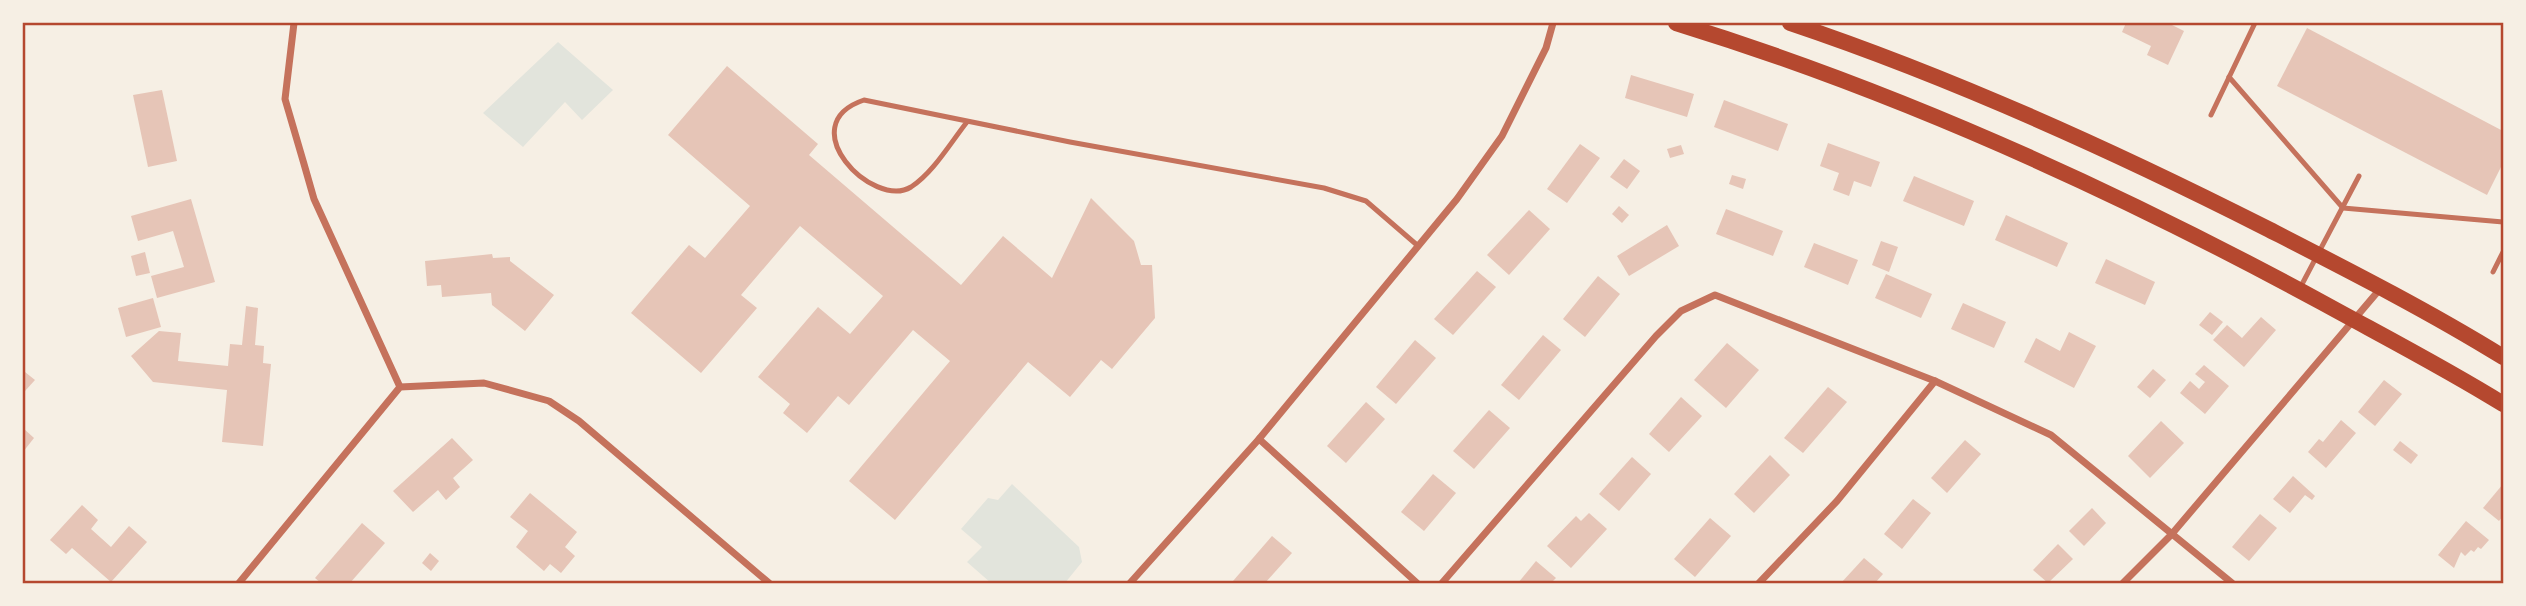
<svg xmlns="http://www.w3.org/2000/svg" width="2526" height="606" font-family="'Nunito Sans',sans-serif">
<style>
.green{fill:#e2e4dc}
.building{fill:#e6c5b7}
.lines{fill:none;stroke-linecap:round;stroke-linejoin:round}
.service{stroke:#c5725c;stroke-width:5}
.minor{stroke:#c5725c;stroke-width:7}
.primary{stroke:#b5482f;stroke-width:16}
.neatline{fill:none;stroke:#b5482f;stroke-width:2.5}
</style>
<rect width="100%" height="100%" fill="#f6efe4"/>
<!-- green -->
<g class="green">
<polygon points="558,42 613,90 582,120 565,102 523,147 483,113"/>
<polygon points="1012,484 1079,547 1082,562 1065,583 991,583 967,562 982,547 961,529 988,498 998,500"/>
</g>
<!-- building -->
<g class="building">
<polygon points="2126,23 2168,23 2184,31 2168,65 2147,55 2151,46 2122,32"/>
<polygon points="2307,28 2503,131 2503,163 2487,195 2277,86"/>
<polygon points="727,66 818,144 809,155 961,285 1003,236 1052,278 1091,198 1134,241 1141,265 1152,265 1155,318 1112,369 1101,360 1070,397 1028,362 895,520 849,481 950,361 913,330 849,405 838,396 807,433 783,413 790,404 758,377 818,307 850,334 883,296 800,226 741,295 757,308 701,373 631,313 689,245 705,258 750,206 668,135"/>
<polygon points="1631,75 1694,94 1687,117 1625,98"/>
<polygon points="162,90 177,161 148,167 133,95"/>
<polygon points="1724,100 1788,124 1778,151 1714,127"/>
<polygon points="1828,143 1880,162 1871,187 1854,181 1849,196 1833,190 1839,173 1820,166"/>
<polygon points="1580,144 1600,158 1567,203 1547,189"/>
<polygon points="1681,145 1684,154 1670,158 1667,149"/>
<polygon points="1624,159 1640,171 1627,189 1610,177"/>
<polygon points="1732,175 1746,179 1743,189 1729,184"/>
<polygon points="1914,176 1974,201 1964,226 1903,201"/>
<polygon points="191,199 215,282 157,298 151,276 184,267 173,231 138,241 131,216"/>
<polygon points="1619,206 1629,215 1622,223 1612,214"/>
<polygon points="1726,209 1783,231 1773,256 1716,234"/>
<polygon points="1529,210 1550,229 1509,275 1487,255"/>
<polygon points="2006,215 2068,243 2057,267 1995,240"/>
<polygon points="1667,225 1679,246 1629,276 1617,256"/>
<polygon points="1881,241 1898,247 1889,272 1872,265"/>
<polygon points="1814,243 1858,260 1848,285 1804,267"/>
<polygon points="145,252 150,273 136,276 131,256"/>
<polygon points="492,254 493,258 510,257 510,261 554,295 525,331 492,305 491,293 442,297 441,285 427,286 425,261"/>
<polygon points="2106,259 2155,282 2145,305 2095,283"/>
<polygon points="1477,271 1496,287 1453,335 1434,319"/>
<polygon points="1886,274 1932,294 1921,318 1875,298"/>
<polygon points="1598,276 1620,294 1585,337 1563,319"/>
<polygon points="153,298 161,327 126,337 118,308"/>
<polygon points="1963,303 2006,322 1994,348 1951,329"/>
<polygon points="246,306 258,308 255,345 264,346 263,363 271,364 263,446 222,442 227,390 153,382 131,356 159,331 181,333 178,361 228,366 230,344 242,345"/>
<polygon points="2210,312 2223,322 2212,335 2199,325"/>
<polygon points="2261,317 2276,330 2244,367 2213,340 2227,325 2242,338"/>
<polygon points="2069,332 2096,346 2074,388 2024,362 2036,338 2060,351"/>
<polygon points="1543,335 1561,350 1519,400 1501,385"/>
<polygon points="1415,340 1436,358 1396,404 1376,387"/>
<polygon points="1727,343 1759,370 1726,408 1694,380"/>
<polygon points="2204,365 2229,386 2205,414 2180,393 2190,381 2199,389 2205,382 2195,374"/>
<polygon points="2153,369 2166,380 2150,398 2137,387"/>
<polygon points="25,372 35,380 25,391 23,374"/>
<polygon points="2384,380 2402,394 2375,426 2358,412"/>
<polygon points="1828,387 1847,402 1803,453 1784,438"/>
<polygon points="1681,397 1702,416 1669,452 1649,434"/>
<polygon points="1366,402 1385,419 1346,463 1327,446"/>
<polygon points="1489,410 1510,428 1474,469 1453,451"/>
<polygon points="2341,420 2356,433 2326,468 2308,452 2319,439 2323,442"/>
<polygon points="2161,421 2184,443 2150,478 2128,456"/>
<polygon points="23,428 34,438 23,452"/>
<polygon points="452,438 473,460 453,478 460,487 446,500 438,490 413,512 393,491"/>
<polygon points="1965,440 1981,454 1947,493 1931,478"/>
<polygon points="2400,441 2418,455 2411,464 2393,450"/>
<polygon points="1770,455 1790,475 1754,513 1734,494"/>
<polygon points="1632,457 1651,474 1619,511 1599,494"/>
<polygon points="1433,474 1456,493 1424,531 1401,512"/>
<polygon points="2293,476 2315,496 2312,500 2305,495 2290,513 2273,499"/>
<polygon points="2503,484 2503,516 2499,521 2483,508"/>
<polygon points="530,493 577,532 565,547 575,556 561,573 550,564 544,571 516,547 528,531 510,517"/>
<polygon points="1913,499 1931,513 1902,549 1884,534"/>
<polygon points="82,505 98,520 91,529 111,547 129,526 147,542 111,582 72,548 66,554 50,540"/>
<polygon points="2092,508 2106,523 2084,546 2069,531"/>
<polygon points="1589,513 1607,529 1571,568 1547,546 1576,516 1581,521"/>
<polygon points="2260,514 2277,528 2249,561 2232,547"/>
<polygon points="1710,518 1731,536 1695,577 1674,559"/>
<polygon points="2466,521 2489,540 2481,549 2478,547 2474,552 2471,550 2465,556 2461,552 2454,568 2438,555"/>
<polygon points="362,523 385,543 350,583 321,583 315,578"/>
<polygon points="1272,536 1292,553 1265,583 1236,583 1233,581"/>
<polygon points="2058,544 2073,559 2048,583 2033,570"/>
<polygon points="430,553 439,561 431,571 422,563"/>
<polygon points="1864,558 1883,574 1875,583 1841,583"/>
<polygon points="1536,561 1556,578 1551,583 1518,583"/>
</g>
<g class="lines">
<!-- service -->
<g class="service">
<polyline points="2229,77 2343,208 2503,222"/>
<polyline points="2211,115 2255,23"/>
<path d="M 967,122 C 951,142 933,173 911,187 C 873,210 790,125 864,100 L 1070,142 L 1324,188 L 1366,201 L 1417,245"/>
<polyline points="2493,272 2503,252"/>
<polyline points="2300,288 2359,176"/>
</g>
<!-- minor -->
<g class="minor">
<polyline points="294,23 285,99 304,164 314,199 400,387"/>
<polyline points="1259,439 1417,583"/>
<polyline points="239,583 400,387 484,383 549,401 579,421 769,583"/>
<polyline points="1130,583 1259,439 1457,199 1502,136 1546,48 1553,23"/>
<polyline points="1442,583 1656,336 1681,311 1715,295 1935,381 2051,435 2232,583"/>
<polyline points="1759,583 1837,501 1935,381"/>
<polyline points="2123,583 2171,535 2380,289"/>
</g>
<!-- primary -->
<g class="primary">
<path d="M 1676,23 C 1900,92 2117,191 2323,303 C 2383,336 2445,368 2503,404"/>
<path d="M 1790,23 C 1954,78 2112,150 2266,228 C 2346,269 2427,310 2503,357"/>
</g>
</g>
<!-- border -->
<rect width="2526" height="606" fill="none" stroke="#f6efe4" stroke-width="49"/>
<rect x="24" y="24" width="2478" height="558" class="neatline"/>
</svg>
